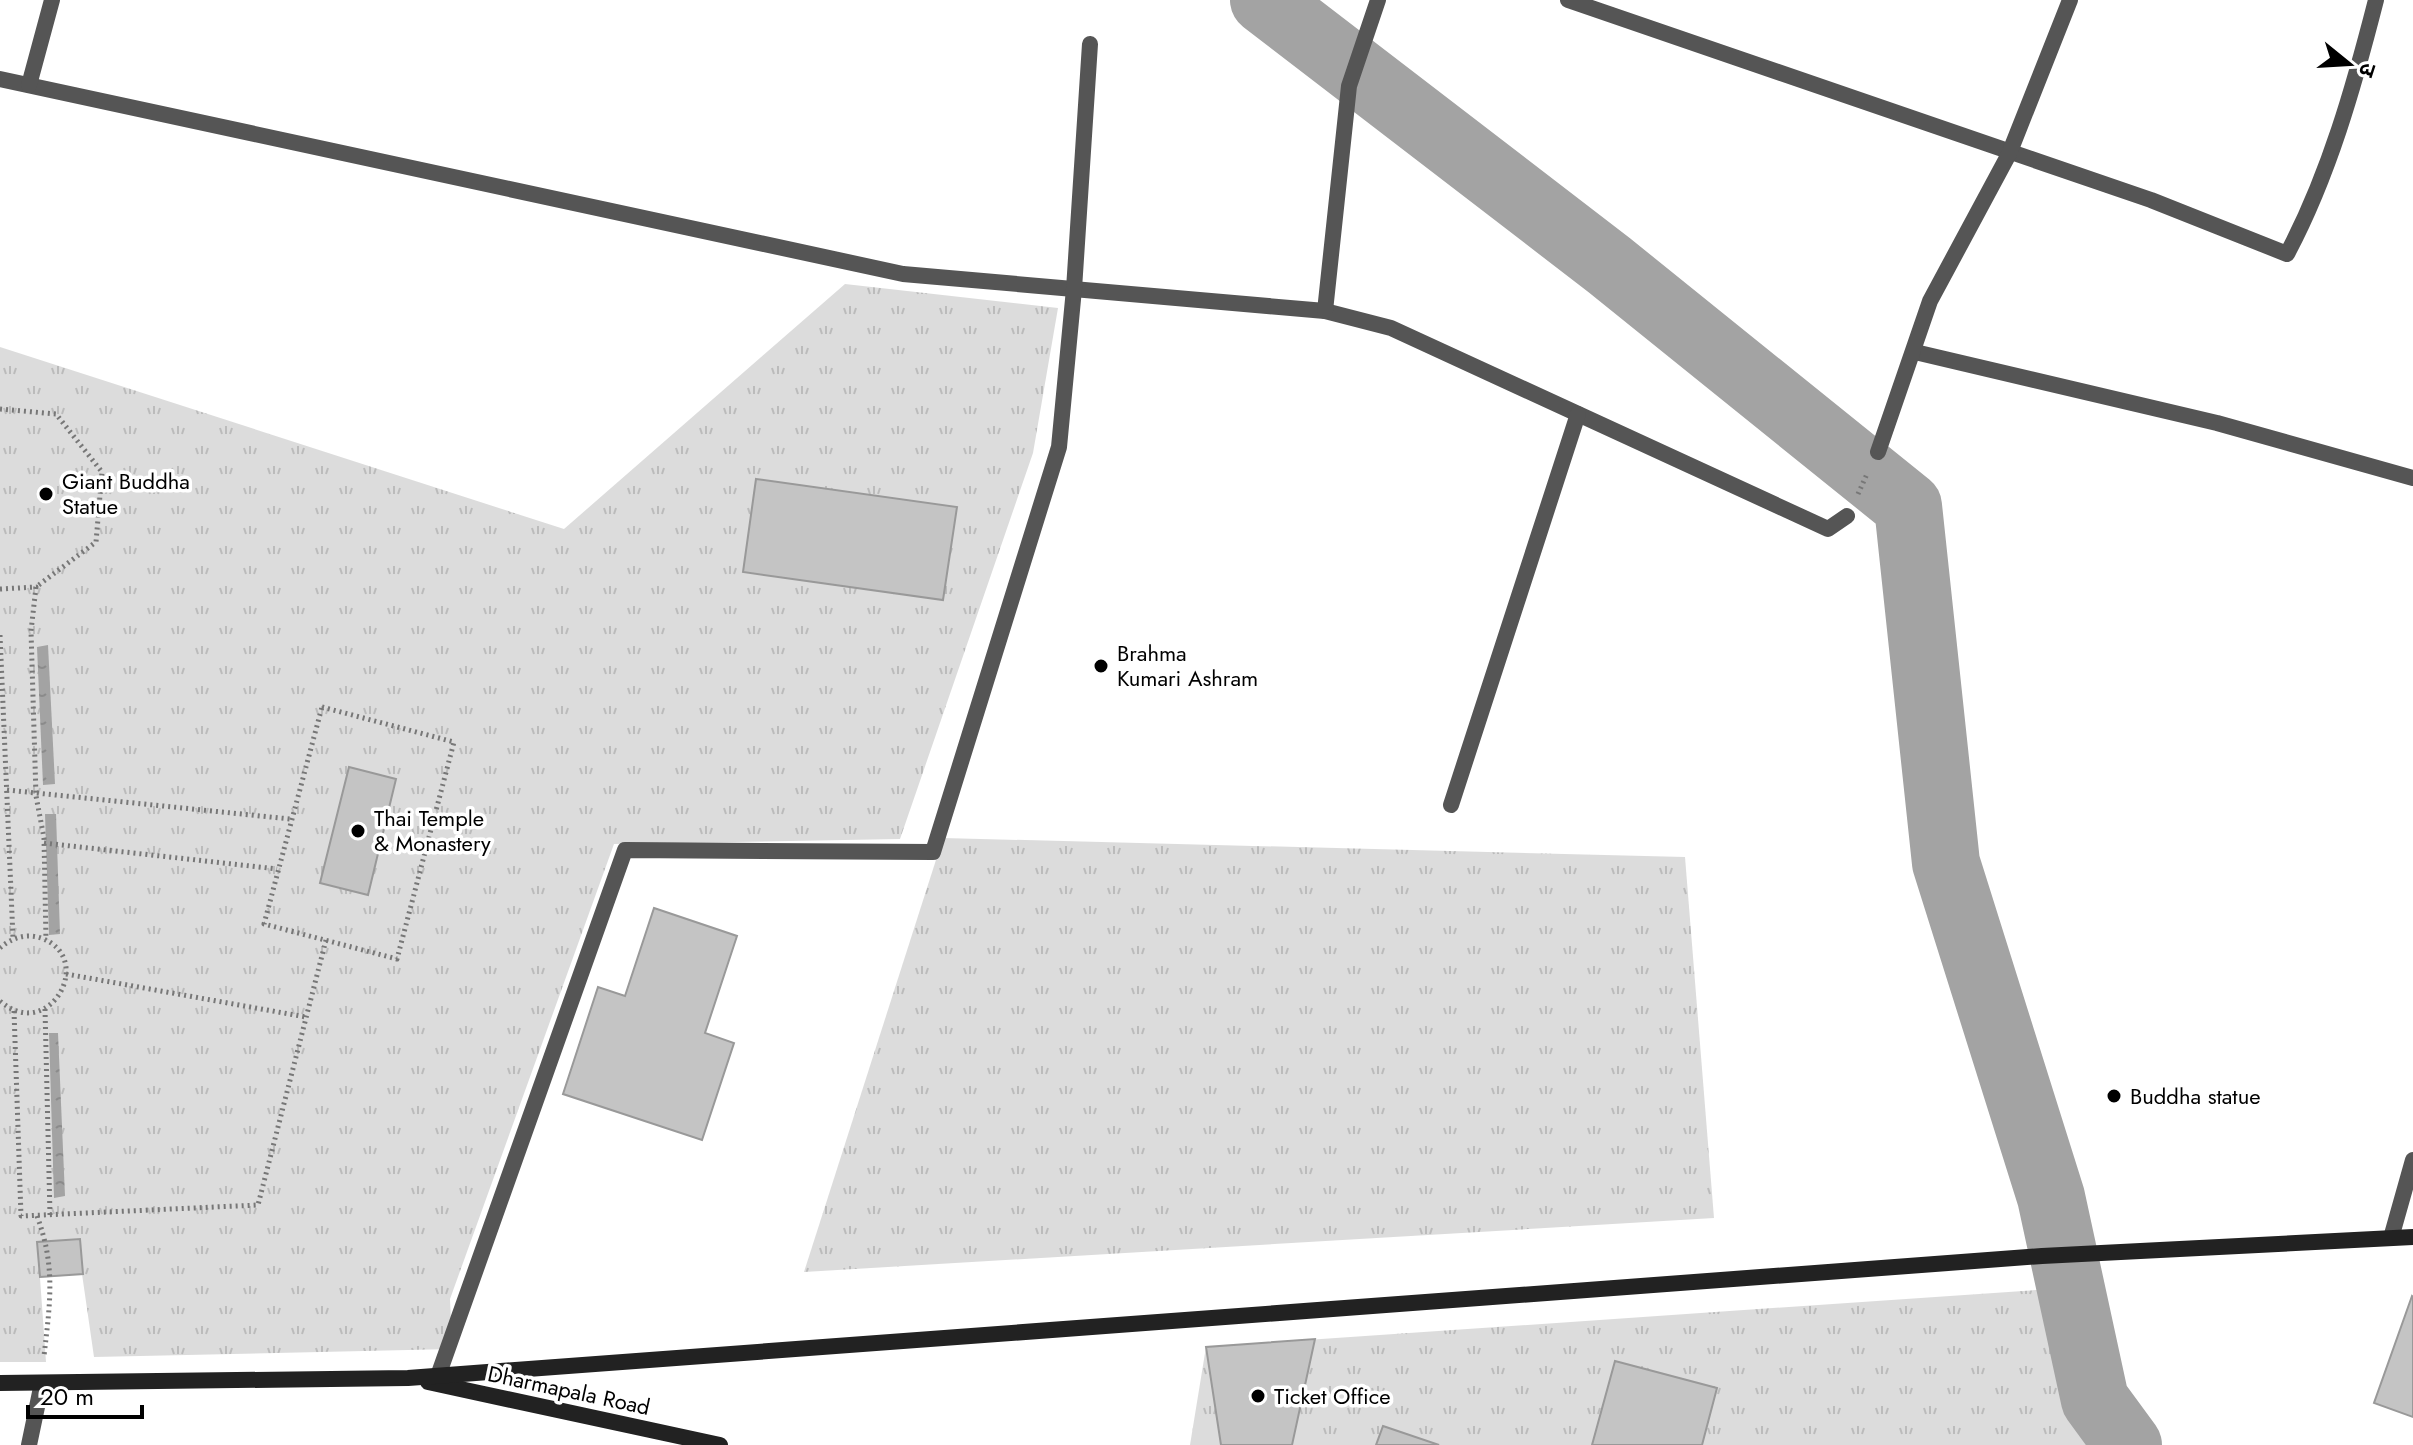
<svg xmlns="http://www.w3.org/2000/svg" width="2413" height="1445" font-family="Jost,'Noto Sans Devanagari',sans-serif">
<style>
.grass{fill:url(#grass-tufts)}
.water{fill:url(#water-ripples)}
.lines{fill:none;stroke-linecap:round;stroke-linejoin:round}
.river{stroke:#a3a3a3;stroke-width:68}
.building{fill:#c4c4c4;stroke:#999;stroke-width:2}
.path{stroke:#777;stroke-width:5;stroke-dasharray:2 4;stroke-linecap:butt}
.street{stroke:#555;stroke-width:16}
.secondary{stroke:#222;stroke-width:16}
.poi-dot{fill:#000;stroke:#fff;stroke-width:3}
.labels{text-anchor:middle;stroke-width:7;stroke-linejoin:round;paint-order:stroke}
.poi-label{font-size:22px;fill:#000;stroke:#fff;text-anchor:start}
.street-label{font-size:22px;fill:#000;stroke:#fff}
</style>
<defs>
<pattern id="grass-tufts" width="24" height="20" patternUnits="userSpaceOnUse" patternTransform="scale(2)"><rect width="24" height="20" fill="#dcdcdc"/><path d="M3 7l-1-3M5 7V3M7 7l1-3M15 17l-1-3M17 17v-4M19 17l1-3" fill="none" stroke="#bbb"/></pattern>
<pattern id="water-ripples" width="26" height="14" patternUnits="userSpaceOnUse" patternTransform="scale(2)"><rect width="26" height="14" fill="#a3a3a3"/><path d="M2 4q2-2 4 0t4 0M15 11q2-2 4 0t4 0" fill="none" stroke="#8b8b8b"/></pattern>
</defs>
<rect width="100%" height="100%" fill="#fff"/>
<!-- grass -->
<g class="grass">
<polygon points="845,284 1058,308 1033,453 900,839 614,844 450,1299 452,1349 94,1357 82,1274 40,1278 46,1362 0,1362 0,347 564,529"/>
<polygon points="943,838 1685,857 1714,1218 804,1272"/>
<polygon points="2051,1289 2076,1430 2088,1445 1190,1445 1206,1347"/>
</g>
<!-- water -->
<g class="water">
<polygon points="48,645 55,784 43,785 37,647"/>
<polygon points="45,814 56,814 60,934 49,935"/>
<polygon points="49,1033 58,1033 65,1196 54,1198"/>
</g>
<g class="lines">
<!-- river -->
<polyline class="river" points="1264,0 1609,265 1908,506 1946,863 2051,1197 2095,1400 2128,1445"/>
</g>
<!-- building -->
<g class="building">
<polygon points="756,479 957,507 943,600 743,572"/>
<polygon points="349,767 396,779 368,895 320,883"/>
<polygon points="654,908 737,936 705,1033 734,1043 702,1140 563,1094 598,987 625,996"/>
<polygon points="80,1239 83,1274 40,1277 37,1242"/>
<polygon points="2412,1296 2413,1297 2413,1417 2374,1403"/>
<polygon points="1315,1339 1292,1445 1221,1445 1206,1347"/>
<polygon points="1615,1361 1717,1388 1702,1445 1592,1445"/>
<polygon points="1383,1426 1439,1445 1376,1445"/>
</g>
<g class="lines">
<!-- path -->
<g class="path">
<polyline points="0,409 56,414 102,472 96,542 36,587"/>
<polyline points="1858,494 1867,474"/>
<polyline points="0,589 36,587 31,631 36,796 44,838 46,940"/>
<polyline points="0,635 13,938"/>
<polygon points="322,707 454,742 397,959 264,924"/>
<polyline points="7,790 290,819"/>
<polyline points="44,843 277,869"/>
<path d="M 0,948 C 11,938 26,933 41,938 C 97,958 49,1044 0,1001"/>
<polyline points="66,974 306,1017"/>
<polyline points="45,1009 50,1215"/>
<polyline points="14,1011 21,1216 258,1205 326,940"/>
<path d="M 37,1216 C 56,1267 50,1303 44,1356"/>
</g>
<!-- street -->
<g class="street">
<path d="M 1568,0 L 2151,200 L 2287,254 C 2329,175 2354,86 2376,0"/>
<polyline points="0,79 903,274 1325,311 1391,328 1828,529 1847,516"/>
<polyline points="29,85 52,0"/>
<polyline points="1325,311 1349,86 1378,0"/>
<polyline points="1915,352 2217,423 2413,478"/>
<polyline points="1878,452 1930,301 2009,154 2070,0"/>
<polyline points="1451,805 1578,414"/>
<polyline points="2391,1238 2413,1160"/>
<polyline points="438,1376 625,850 933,852 1059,447 1074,289 1090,44"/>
<polyline points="29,1445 42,1383"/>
</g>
<!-- secondary -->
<g class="secondary">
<polyline points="428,1382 720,1445"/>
<polyline points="0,1383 408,1378 2042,1256 2413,1237"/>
</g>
</g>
<!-- markers -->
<g class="poi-dot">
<circle cx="46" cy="494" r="8"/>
<circle cx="1101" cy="666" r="8"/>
<circle cx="358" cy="831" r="8"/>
<circle cx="2114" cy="1096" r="8"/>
<circle cx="1258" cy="1396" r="8"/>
</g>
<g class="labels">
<!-- poi labels -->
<g class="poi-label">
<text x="62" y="489">Giant Buddha<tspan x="62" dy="25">Statue</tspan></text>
<text x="1117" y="661">Brahma<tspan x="1117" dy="25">Kumari Ashram</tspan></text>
<text x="374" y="826">Thai Temple<tspan x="374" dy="25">&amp; Monastery</tspan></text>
<text x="2130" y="1104">Buddha statue</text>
<text x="1274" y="1404">Ticket Office</text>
</g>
<!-- street labels -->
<g class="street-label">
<text transform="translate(569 1390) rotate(12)" y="8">Dharmapala Road</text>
</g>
</g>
<!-- north arrow -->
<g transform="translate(2349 64) rotate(108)" stroke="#ffffff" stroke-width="6" paint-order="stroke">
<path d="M0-6L14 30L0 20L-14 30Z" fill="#000000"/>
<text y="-12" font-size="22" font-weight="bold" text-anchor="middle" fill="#000000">उ</text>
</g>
<!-- scale -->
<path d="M28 1405v12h114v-12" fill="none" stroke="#000000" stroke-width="4"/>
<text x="40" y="1405" font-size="24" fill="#000000" stroke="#ffffff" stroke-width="6" paint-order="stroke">20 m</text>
</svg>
